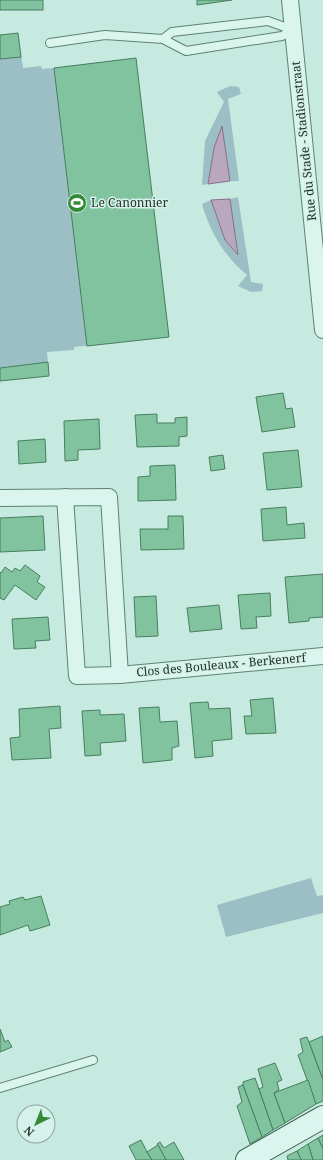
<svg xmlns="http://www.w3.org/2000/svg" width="323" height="1160" font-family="'Noto Serif',serif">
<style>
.green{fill:#9cbfc6}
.water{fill:#b8a7bd;stroke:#856f8a}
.building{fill:#81c39f;stroke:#477f5f}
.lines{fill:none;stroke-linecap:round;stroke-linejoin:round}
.lane-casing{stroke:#5e8273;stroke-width:10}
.street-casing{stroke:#5e8273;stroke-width:18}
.secondary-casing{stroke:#416454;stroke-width:24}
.lane{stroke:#d9f5ed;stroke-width:8}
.street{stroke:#d9f5ed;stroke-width:16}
.secondary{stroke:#d9f5ed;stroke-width:22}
.labels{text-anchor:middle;stroke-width:3;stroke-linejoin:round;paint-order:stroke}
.street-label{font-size:12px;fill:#20342b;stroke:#d5f1ea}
.poi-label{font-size:12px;fill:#20342b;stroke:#d5f1ea;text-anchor:start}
</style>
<rect width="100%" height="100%" fill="#c6e9e0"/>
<!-- green -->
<g class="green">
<polygon points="18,33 23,68 41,66 42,69 54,68 136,58 169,337 74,347 74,350 47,352 49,376 0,381 0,35"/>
<polygon points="230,86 239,87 241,94 228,99 239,181 230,181 222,127 214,148 208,184 202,185 205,141 224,102 217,92"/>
<path d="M 238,197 L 251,282 L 263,284 L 262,291 L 251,292 L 238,286 L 247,275 C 224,256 210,232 202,204 L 211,200 L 225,240 L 238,254 L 230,199 Z"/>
<polygon points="311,878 317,896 323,895 323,913 226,937 217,905"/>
</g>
<!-- water -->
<g class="water">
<polygon points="222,126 230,181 208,184 214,148"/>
<polygon points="230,199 238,255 225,240 211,200"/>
</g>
<!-- building -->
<g class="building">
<rect x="0" y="0" width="43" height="10"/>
<polygon points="197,0 232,0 197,5"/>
<polygon points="18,33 21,57 0,59 0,35"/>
<polygon points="136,58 169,337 87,346 54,68"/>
<polygon points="48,362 49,376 0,381 0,368"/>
<polygon points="283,393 286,409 292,408 295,427 262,432 256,397"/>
<polygon points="157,414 157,423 175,423 175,418 187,417 187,436 179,437 179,446 137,447 135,415"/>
<polygon points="99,419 100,449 78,450 78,460 65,461 64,421"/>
<polygon points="45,439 46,462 19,464 18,441"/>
<polygon points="298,450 302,487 267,490 263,453"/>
<polygon points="223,455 225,469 211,471 209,457"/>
<polygon points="175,465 176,500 138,501 138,477 150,476 150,466"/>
<polygon points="286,507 287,525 304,523 305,538 263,541 261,509"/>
<polygon points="43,516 45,550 0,552 0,518"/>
<polygon points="168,516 183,516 184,549 141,550 140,529 168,529"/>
<polygon points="25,565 40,576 37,582 45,587 36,600 15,585 4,600 0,598 0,572 1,573 5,567 12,572 15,568 20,571"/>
<polygon points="323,574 323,617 309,618 309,621 289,623 285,577"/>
<polygon points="270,593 271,616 256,617 257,628 241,629 238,595"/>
<polygon points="156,596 158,636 136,637 134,597"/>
<polygon points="219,605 222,629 190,632 187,608"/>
<polygon points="48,617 50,640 35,641 36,648 14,649 12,619"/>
<polygon points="273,698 276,733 246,734 244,716 252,716 250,700"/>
<polygon points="208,702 209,709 230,708 232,739 212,741 213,756 195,758 190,703"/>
<polygon points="60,706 61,728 49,729 51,758 12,760 10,738 20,737 19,709"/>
<polygon points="159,707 160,722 177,721 179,746 172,748 172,760 143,763 139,708"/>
<polygon points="100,710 100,715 124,714 126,741 100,743 101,755 85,756 82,711"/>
<polygon points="41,896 50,925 30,931 28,925 0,935 0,907 10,904 9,901 23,897 25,900"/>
<polygon points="0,1029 5,1042 8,1040 12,1047 0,1052"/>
<polygon points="323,1036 323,1080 309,1042"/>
<polygon points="307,1037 323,1080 323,1101 316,1104 298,1055 303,1052 300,1039"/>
<polygon points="275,1063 282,1080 277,1082 279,1090 274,1093 285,1123 273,1130 259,1089 263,1087 258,1069"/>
<polygon points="255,1078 273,1130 262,1137 243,1085 243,1082"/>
<polygon points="308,1080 316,1104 285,1123 274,1093"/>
<polygon points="243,1085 262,1137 250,1144 237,1106 242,1102 238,1087"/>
<polygon points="323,1135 323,1149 318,1138"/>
<polygon points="318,1138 323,1149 323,1160 313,1160 308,1144"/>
<polygon points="141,1140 147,1152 152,1160 136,1160 129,1146"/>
<polygon points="160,1142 164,1148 174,1142 184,1160 166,1160 157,1144"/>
<polygon points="308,1144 313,1160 301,1160 297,1151"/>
<polygon points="158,1145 166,1160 152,1160 147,1152"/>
<polygon points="297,1151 301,1160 288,1160 287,1156"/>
</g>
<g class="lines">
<!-- lane casing -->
<g class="lane-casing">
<g id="lane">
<polygon points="268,21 293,30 282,36 186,51 163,39 172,32"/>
<polyline points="50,43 105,35 163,39"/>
<polyline points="0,1088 93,1060"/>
</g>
</g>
<!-- street casing -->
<g class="street-casing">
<g id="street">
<polyline points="290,0 323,330"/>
<polyline points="65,497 77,676 120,675 323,656"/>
<polyline points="0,498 109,497 120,675"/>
</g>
</g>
<!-- secondary casing -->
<g class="secondary-casing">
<polyline id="secondary" points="247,1160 323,1117"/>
</g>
<!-- lane -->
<use href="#lane" class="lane"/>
<!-- street -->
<use href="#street" class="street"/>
<!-- secondary -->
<use href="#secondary" class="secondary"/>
</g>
<!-- icons -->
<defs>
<g id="stadium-disc" transform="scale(1)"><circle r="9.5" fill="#358a38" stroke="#d5f1ea"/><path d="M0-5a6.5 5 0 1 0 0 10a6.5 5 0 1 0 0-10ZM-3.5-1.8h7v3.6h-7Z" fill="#fff"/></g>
</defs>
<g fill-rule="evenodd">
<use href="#stadium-disc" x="77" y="203"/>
</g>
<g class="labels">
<!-- street labels -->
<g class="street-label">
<text transform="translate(304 141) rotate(-96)" y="4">Rue du Stade - Stadionstraat</text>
<text transform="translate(221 665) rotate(-5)" y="4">Clos des Bouleaux - Berkenerf</text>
</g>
<!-- poi labels -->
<g class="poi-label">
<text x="91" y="207">Le Canonnier</text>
</g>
</g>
<!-- north arrow -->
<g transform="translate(36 1124) rotate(223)"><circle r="19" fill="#d5f1ea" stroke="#8da59e"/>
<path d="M0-3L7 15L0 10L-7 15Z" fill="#358a38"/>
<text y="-6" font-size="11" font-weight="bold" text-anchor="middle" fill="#20342b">N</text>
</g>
</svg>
